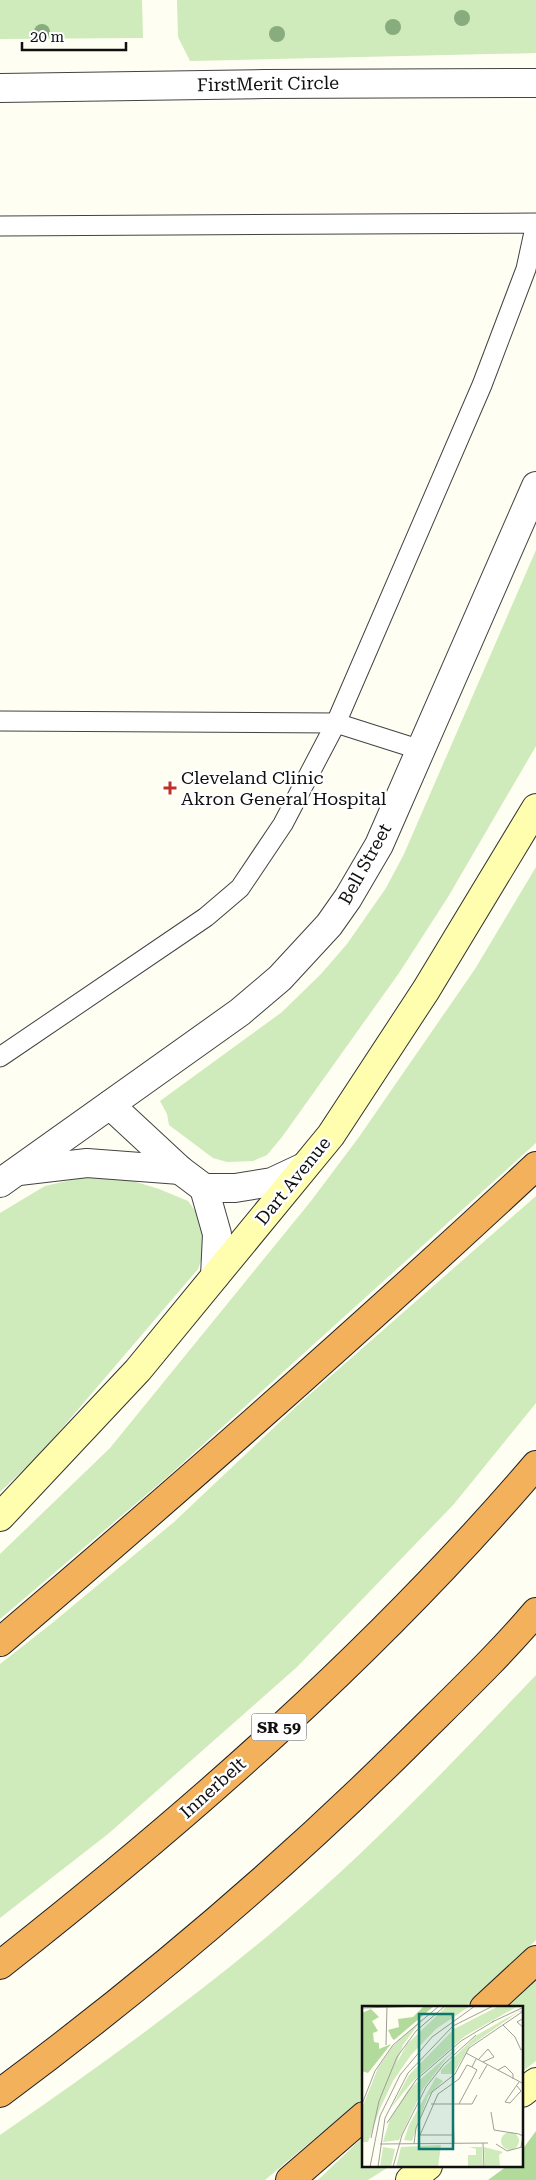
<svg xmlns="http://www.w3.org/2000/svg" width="536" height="2180" font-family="'Roboto Serif',serif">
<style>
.green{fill:#cfeabb}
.forest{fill:#b1da9b}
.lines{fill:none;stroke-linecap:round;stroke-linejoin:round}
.lane-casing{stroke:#434343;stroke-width:21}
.street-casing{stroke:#434343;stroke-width:30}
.secondary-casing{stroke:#323232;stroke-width:30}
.highway-casing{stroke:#212121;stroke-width:30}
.lane{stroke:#fff;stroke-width:19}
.street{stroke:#fff;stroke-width:28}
.secondary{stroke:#fefeae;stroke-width:28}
.highway{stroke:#f3b15c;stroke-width:28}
.tree{fill:#88ac7e}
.poi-dot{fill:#c03027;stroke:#fff;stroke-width:2}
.labels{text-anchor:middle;stroke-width:5;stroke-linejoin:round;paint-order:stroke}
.shield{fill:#fff;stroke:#585858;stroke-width:1}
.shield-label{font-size:16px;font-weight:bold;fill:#101010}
.street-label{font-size:18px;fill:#101010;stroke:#fff}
.poi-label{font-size:18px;fill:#101010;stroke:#fff;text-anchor:start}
.inset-road{fill:none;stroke:#9f9f98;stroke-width:1}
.view{fill:#0f766e;fill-opacity:0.15;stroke:#0f766e;stroke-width:2.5}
.inset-edge{fill:none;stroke:#101010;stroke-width:2.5}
</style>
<rect width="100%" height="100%" fill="#fffef2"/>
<!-- green -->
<g class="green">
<polygon points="0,0 142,0 143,38 0,39"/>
<polygon points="177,0 536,0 536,53 190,61 178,37"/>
<polygon points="536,550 536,746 448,897 399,973 282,1137 267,1155 253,1161 227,1162 213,1158 169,1125 167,1114 160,1101 282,1012 321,974 347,944 386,888 404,854"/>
<polygon points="536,867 536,1143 166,1478 0,1619 0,1554 110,1448 311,1201 359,1137 475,969"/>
<polygon points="84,1177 120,1177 159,1189 188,1201 201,1219 208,1241 198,1269 40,1454 0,1492 0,1213 45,1186"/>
<polygon points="536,1196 536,1403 454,1504 297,1667 108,1834 0,1918 0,1664 51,1624 174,1522 300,1403"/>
<path d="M 536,1675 L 536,1940 L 533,1943 L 465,2007 L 364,2008 L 363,2098 L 265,2180 L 0,2180 L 0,2135 C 94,2070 188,2003 276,1929 C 369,1851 453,1762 536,1675 Z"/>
<polygon points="536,1976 536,2061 522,2072 522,2008 503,2008"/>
<polygon points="363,2137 364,2166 390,2166 368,2180 318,2180"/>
</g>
<!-- forest -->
<polygon class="forest" points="536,2131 536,2180 488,2180 507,2166 522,2166 522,2150"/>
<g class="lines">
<!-- lane casing -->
<g class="lane-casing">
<g id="lane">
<polyline points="0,226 536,223 526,269 482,385 336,723 283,824 240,888 206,917 0,1057"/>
<polyline points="0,721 336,723 421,750"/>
</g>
</g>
<!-- street casing -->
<g class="street-casing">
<g id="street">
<polyline points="0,88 265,84 536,83"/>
<polyline points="110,1105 180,1170 204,1188 235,1188 272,1182 304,1167"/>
<polyline points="19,1171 87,1163 180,1170"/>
<polyline points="0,1183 240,1012 280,978 329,925 348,898 379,845 536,486"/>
<polyline points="204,1188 217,1234 215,1276"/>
</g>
</g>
<!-- secondary casing -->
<g class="secondary-casing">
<g id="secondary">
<polyline points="0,1517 138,1370 331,1135 426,990 536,808"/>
<polyline points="522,2093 536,2082"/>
<polyline points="410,2180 428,2166"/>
</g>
</g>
<!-- highway casing -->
<g class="highway-casing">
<g id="highway">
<path d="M 0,1642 C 182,1487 361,1329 536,1166"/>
<path d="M 0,1965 C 192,1814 377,1651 536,1465"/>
<polyline points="484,2008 536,1960"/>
<path d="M 0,2093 C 144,1986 280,1871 407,1745 C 451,1701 496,1659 536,1612"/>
<polyline points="290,2180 364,2116"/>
</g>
</g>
<!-- lane -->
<use href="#lane" class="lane"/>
<!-- street -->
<use href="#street" class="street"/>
<!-- secondary -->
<use href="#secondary" class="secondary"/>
<!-- highway -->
<use href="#highway" class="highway"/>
</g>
<!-- trees -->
<g class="tree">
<circle cx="462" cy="18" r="8"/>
<circle cx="393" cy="27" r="8"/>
<circle cx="42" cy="32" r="8"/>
<circle cx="277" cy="34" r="8"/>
</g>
<!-- markers -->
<path class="poi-dot" d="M167.5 780.5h5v5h5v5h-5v5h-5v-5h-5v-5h5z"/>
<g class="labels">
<!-- shield labels -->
<rect class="shield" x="251.5" y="1713.5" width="55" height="27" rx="4"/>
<g class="shield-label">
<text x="279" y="1733">SR 59</text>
</g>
<!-- street labels -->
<g class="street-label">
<text transform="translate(268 84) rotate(-1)" y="6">FirstMerit Circle</text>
<text transform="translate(365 864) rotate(-61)" y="6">Bell Street</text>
<text transform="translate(293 1181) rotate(-51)" y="6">Dart Avenue</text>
<text transform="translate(213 1788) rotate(-42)" y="6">Innerbelt</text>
</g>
<!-- poi labels -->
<g class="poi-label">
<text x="181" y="784">Cleveland Clinic<tspan x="181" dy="21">Akron General Hospital</tspan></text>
</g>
</g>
<!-- overview -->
<g transform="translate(362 2006)">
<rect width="161" height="161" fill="#fffef2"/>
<path d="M 85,0 L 108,0 L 74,23 L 49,49 L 31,75 L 14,111 L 25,75 L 45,38 ZM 156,0 L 103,30 L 50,76 L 29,102 L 47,69 L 92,23 L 135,1 ZM 161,3 L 161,6 L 156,6 L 108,40 L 91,68 L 79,68 L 79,64 L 115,29 ZM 61,12 L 41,39 L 6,136 L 0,136 L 0,102 L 16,62 L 31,40 ZM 104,34 L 84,53 L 61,83 L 37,134 L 21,136 L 28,113 L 46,84 ZM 74,71 L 81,75 L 66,90 L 50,135 L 42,134 L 47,119 ZM139 135a9 9 0 1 1 18 0a9 9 0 1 1-18 0ZM 79,139 L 76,161 L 34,161 L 39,141 ZM 21,141 L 33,143 L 29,161 L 18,161 ZM 107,141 L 120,141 L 121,161 L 106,161 L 106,149 L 114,149 L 114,143 ZM 122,141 L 141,146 L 137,149 L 138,161 L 123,161 Z" fill="#cfeabb"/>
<path d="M 62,0 L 72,0 L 32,34 L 30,32 L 26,24 L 37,21 L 36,13 L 51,11 ZM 9,3 L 17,11 L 10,15 L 16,25 L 11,27 L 12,36 L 17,37 L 17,43 L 29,38 L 6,67 L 0,65 L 0,7 Z" fill="#b1da9b"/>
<path class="inset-road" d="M 0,2 L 61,0M 162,12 L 155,16 L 162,22M 130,16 L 162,1M 141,19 L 153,31 L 159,44 L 162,42M 24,39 L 25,0M 104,47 L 162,78M 116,54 L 126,43 L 132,51 L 121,56M 136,64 L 143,60 L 151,68 L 151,73M 117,73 L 125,59M 155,80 L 159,85 L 148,97 L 143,96 L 157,76M 0,98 L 13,65 L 31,39 L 77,0M 69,98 L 91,98M 97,98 L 115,64 L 110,61M 129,106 L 132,124 L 157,128 L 161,130 L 159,141M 25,117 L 54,74 L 99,35 L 132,15M 91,129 L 58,129 L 76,88 L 97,73 L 105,59 L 110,61 L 114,53M 9,132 L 17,95 L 35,51 L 54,25 L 83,0M 121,137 L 122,161M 18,138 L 126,137M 52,138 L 54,122 L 70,86 L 93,68 L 107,42 L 160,6M 92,138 L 91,98 L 110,98 L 115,89M 134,138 L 145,145 L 160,141M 8,161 L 18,110 L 38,69 L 70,31 L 113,0M 16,161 L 23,112 L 46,67 L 91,20 L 131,0M 31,161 L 40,129 L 64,81 L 82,58 L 114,29"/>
<path class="view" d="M 57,8 L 91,8 L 91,143 L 57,143 Z"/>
<rect width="161" height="161" class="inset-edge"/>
</g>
<!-- scale -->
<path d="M22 42v8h104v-8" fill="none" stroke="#101010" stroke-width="2.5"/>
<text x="30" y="42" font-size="15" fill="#101010" stroke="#ffffff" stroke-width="4" paint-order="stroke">20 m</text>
</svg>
